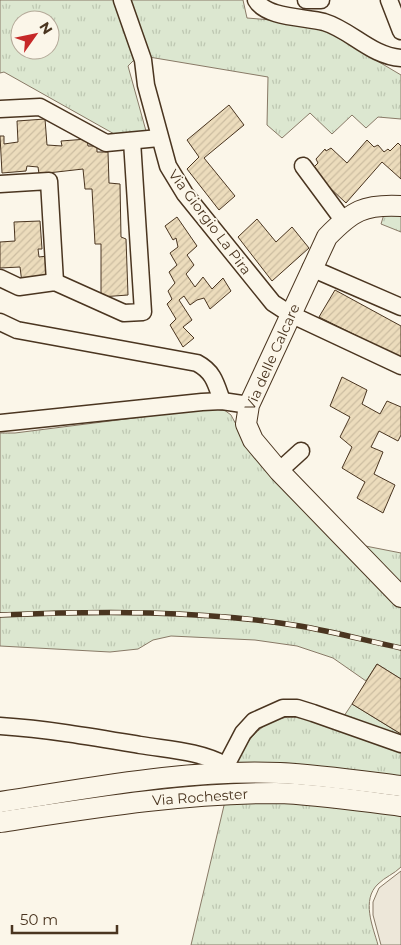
<svg xmlns="http://www.w3.org/2000/svg" width="401" height="945" font-family="Montserrat,sans-serif">
<style>
.grass{fill:url(#grass-tufts);stroke:#887966;fill-rule:evenodd}
.parking{fill:#ede7d9;stroke:#887966}
.building{fill:url(#building-hatch);stroke:#4a3520}
.lines{fill:none;stroke-linecap:round;stroke-linejoin:round}
.minor-casing{stroke:#4a3520;stroke-width:19}
.major-casing{stroke:#4a3520;stroke-width:22}
.minor{stroke:#fbf6e9;stroke-width:16}
.major{stroke:#fbf6e9;stroke-width:20}
.rail-casing{stroke:#4a3520;stroke-width:5.5}
.rail{stroke:#fbf6e9;stroke-width:4;stroke-dasharray:11;stroke-linecap:butt}
.labels{text-anchor:middle;stroke-width:4;stroke-linejoin:round;paint-order:stroke}
.street-label{font-size:14px;fill:#4a3520;stroke:#fbf6e9}
</style>
<defs>
<pattern id="grass-tufts" width="24" height="20" patternUnits="userSpaceOnUse" patternTransform="scale(1.25)"><rect width="24" height="20" fill="#dce7d0"/><path d="M3 7l-1-3M5 7V3M7 7l1-3M15 17l-1-3M17 17v-4M19 17l1-3" fill="none" stroke="#bec7b2"/></pattern>
<pattern id="building-hatch" width="6" height="6" patternUnits="userSpaceOnUse" patternTransform="scale(1.25)"><rect width="6" height="6" fill="#ecdcbc"/><path d="M-1 1l2-2M0 6l6-6M5 7l2-2" fill="none" stroke="#ccbda1"/></pattern>
</defs>
<rect width="100%" height="100%" fill="#fbf6e9"/>
<!-- grass -->
<g class="grass">
<path d="M 0,0 L 116,0 L 134,60 L 128,66 L 146,131 L 136,134 L 116,135 L 4,72 L 0,73 ZM 20,20 L 50,20 L 50,50 L 20,50 Z"/>
<polygon points="129,0 243,0 247,18 284,21 325,30 401,75 401,119 378,117 366,128 352,115 332,134 310,113 282,138 267,125 268,77 149,57"/>
<polygon points="385,211 401,213 401,232 381,224"/>
<polygon points="205,409 223,409 231,415 246,443 335,540 401,553 401,679 377,664 366,681 333,658 297,646 255,640 171,636 153,640 138,649 110,652 0,646 0,433 15,433"/>
<path d="M 352,704 L 401,734 L 401,867 C 394,874 385,877 378,884 C 361,900 373,927 378,945 L 191,945 L 235,759 C 268,711 285,710 336,728 Z"/>
</g>
<!-- parking -->
<polygon class="parking" points="401,871 401,945 381,945 373,915 373,902 379,888"/>
<!-- building -->
<g class="building">
<polygon points="229,105 244,125 204,158 235,196 219,210 187,169 199,157 187,140"/>
<polygon points="45,119 47,145 62,146 61,141 87,139 88,146 97,146 97,152 108,152 109,183 120,184 121,237 126,239 128,295 101,297 101,244 95,244 92,189 85,189 83,169 39,174 38,167 27,166 26,171 2,173 0,136 4,136 4,144 18,142 17,121"/>
<polygon points="367,140 374,147 378,145 384,152 388,149 390,151 398,143 401,146 401,179 382,162 346,203 311,170 318,163 316,159 325,149 326,151 331,148 347,163"/>
<polygon points="177,217 197,246 187,255 194,265 186,274 195,287 203,277 212,289 223,278 231,291 210,309 204,298 197,300 190,305 184,296 179,300 192,320 183,327 194,338 183,347 170,325 176,319 167,304 172,299 168,291 175,283 169,272 177,265 170,253 178,247 176,238 173,240 165,226"/>
<polygon points="257,219 276,242 292,227 309,248 272,281 238,237"/>
<polygon points="40,221 42,249 38,249 39,257 47,256 46,280 22,283 20,267 0,268 0,242 15,241 14,222"/>
<polygon points="335,290 401,326 401,358 319,317"/>
<polygon points="342,377 367,390 362,404 380,414 387,401 401,407 401,435 398,441 379,431 371,447 383,452 374,474 395,485 383,513 357,498 365,482 342,468 352,447 340,437 350,417 330,406"/>
<polygon points="377,664 401,679 401,734 352,704"/>
</g>
<g class="lines">
<!-- minor casing -->
<g class="minor-casing">
<g id="minor">
<polyline points="122,0 143,60 146,85 168,166 185,194 273,303 290,314 401,366"/>
<path d="M 256,0 C 266,18 305,17 324,22 C 351,30 371,56 401,58"/>
<polyline points="306,0 321,0"/>
<polyline points="389,0 401,31"/>
<polyline points="0,109 40,107 106,143 159,138"/>
<polyline points="303,166 343,220"/>
<polyline points="0,184 49,181 55,282"/>
<polyline points="311,268 401,307"/>
<polyline points="0,278 19,287 55,282 124,313 143,312 132,141"/>
<path d="M 0,322 L 17,330 L 197,363 C 214,372 216,384 222,401"/>
<polyline points="0,423 202,402 222,401 249,405"/>
<polyline points="279,471 301,451"/>
<path d="M 0,726 C 47,729 93,737 140,745 C 170,750 199,751 225,765"/>
<polyline points="221,775 243,733 254,721 283,708 297,708 313,713 401,744"/>
</g>
</g>
<!-- major casing -->
<g class="major-casing">
<g id="major">
<path d="M 401,206 C 364,204 352,211 327,237 L 249,405 L 246,424 L 253,440 L 279,471 L 401,597"/>
<path d="M 0,802 C 92,788 186,769 280,773 C 320,775 361,781 401,786"/>
<path d="M 0,822 C 92,808 183,793 276,793 C 318,794 360,801 401,806"/>
</g>
</g>
<!-- minor -->
<use href="#minor" class="minor"/>
<!-- major -->
<use href="#major" class="major"/>
<!-- rail casing -->
<g class="rail-casing">
<path id="rail" d="M 0,615 C 100,611 201,610 300,626 C 334,632 368,641 401,648"/>
</g>
<!-- rail -->
<use href="#rail" class="rail"/>
</g>
<g class="labels">
<!-- street labels -->
<g class="street-label">
<text transform="translate(210 222) rotate(53)" y="5">Via Giorgio La Pira</text>
<text transform="translate(272 357) rotate(-66)" y="5">Via delle Calcare</text>
<text transform="translate(200 797) rotate(-4)" y="5">Via Rochester</text>
</g>
</g>
<!-- north arrow -->
<g transform="translate(35 35) rotate(57)"><circle r="24" fill="#fbf6e9" stroke="#b4a999"/>
<path d="M0-4L9 19L0 12L-9 19Z" fill="#c62828"/>
<text y="-8" font-size="14" font-weight="bold" text-anchor="middle" fill="#4a3520">N</text>
</g>
<!-- scale -->
<path d="M12 925v8h105v-8" fill="none" stroke="#4a3520" stroke-width="2.5"/>
<text x="20" y="925" font-size="15" fill="#4a3520" stroke="#fbf6e9" stroke-width="4" paint-order="stroke">50 m</text>
</svg>
